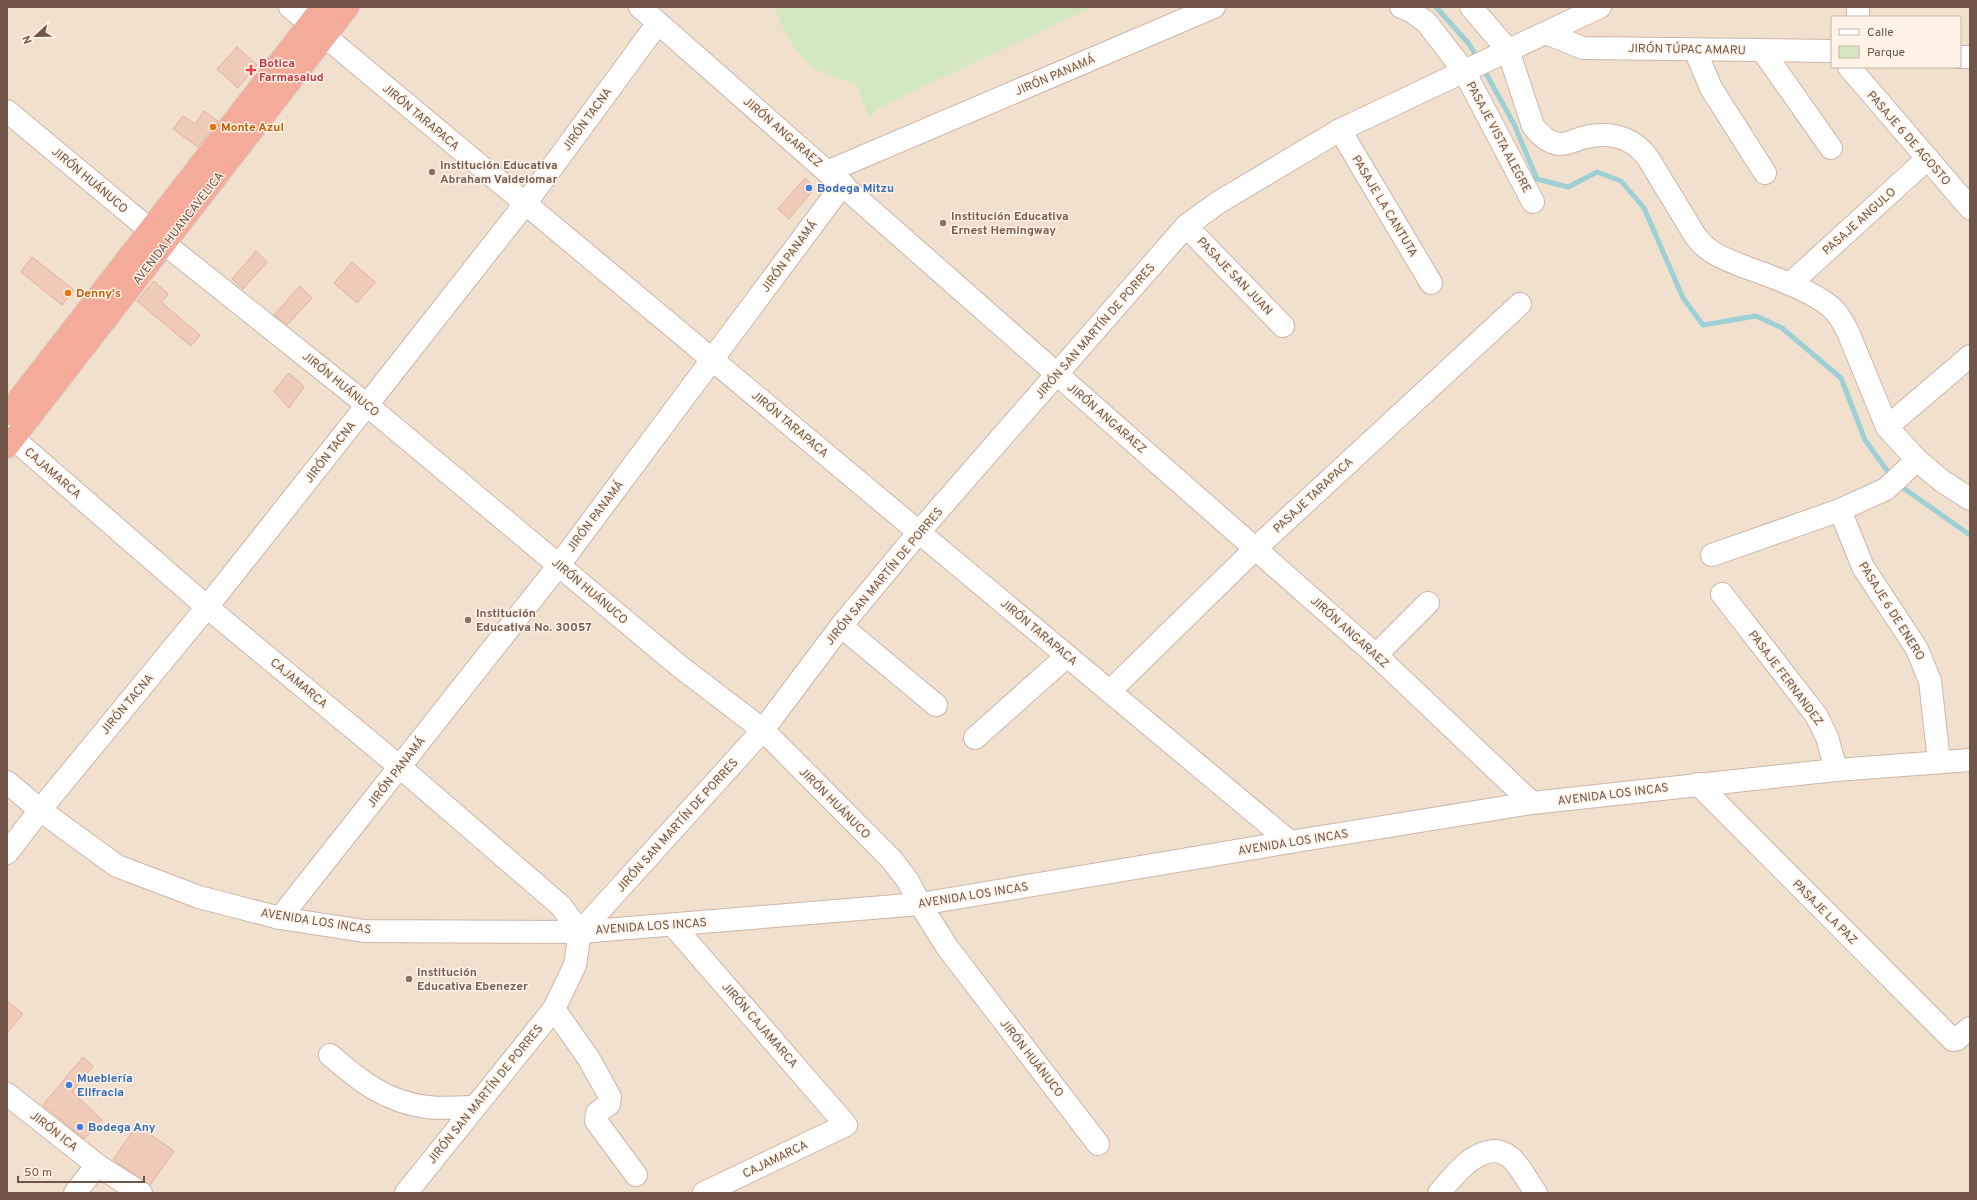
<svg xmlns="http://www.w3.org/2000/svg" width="1977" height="1200" font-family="Overpass,sans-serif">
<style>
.residential{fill:#f2e0cf;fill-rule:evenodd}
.green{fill:#d3e8c0}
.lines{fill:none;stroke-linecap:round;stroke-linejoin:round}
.stream{stroke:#9dd0d5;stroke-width:5}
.building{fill:#f0cbb9;stroke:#e1b19a}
.minor-casing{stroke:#cbb6a8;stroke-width:24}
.highway-casing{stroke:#d7cfcc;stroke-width:24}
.minor{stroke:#fff;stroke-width:22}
.highway{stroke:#f4ab99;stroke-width:22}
.health-dot{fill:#e0444e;stroke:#fef3e6;stroke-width:1.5}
.food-dot{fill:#e8710a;stroke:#fef3e6;stroke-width:1.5}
.education-dot{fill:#8d6e63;stroke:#fef3e6;stroke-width:1.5}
.shop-dot{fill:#3f7fe0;stroke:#fef3e6;stroke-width:1.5}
.labels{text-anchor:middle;stroke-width:3;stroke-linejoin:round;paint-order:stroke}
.street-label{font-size:12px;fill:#715549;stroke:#fef3e6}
.health-label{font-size:12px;font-weight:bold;fill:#be3a42;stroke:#fef3e6;text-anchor:start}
.food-label{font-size:12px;font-weight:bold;fill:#c56008;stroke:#fef3e6;text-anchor:start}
.education-label{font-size:12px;font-weight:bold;fill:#785e54;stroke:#fef3e6;text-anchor:start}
.shop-label{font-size:12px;font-weight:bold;fill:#366cbe;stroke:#fef3e6;text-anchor:start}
</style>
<rect width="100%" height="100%" fill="#fbefe1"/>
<!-- residential -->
<path class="residential" d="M 7,7 L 1970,7 L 1970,1193 L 7,1193 ZM 1832,17 L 1960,17 L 1960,67 L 1832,67 Z"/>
<!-- green -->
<path class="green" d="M 774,7 L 1093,7 L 876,109 L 869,118 L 857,85 C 845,80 832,77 821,72 C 798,61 783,30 774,7 Z"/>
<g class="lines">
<!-- stream -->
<g class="stream">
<polyline points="1436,7 1469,44 1478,59"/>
<polyline points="1483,68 1514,124 1537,179 1568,187 1597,172 1621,181 1644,208 1683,298 1703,325 1756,316 1782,328 1841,378 1865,440 1891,476"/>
<polyline points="1899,485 1970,535"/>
</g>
</g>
<!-- building -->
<g class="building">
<polygon points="237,47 257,65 238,88 217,69"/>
<polygon points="204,111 218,121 198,147 173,129 183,116 195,124"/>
<polygon points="805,178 812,185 813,190 789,219 778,209"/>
<polygon points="256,251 267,262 243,289 232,279"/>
<polygon points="32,257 74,290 62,305 21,272"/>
<polygon points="352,262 375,282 357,303 334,283"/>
<polygon points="154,281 168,294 161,302 200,335 191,346 137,301"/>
<polygon points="300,286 312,298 287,325 274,315"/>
<polygon points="289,373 304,387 289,408 274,391"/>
<polygon points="7,1001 23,1014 7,1033"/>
<polygon points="83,1057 93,1066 72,1092 102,1120 84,1139 43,1105"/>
<polygon points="137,1125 174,1151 150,1185 113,1160"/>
</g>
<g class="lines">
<!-- minor casing -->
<g class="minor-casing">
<g id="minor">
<polyline points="290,7 1290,842"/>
<polyline points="640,7 1376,655 1532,803"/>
<polyline points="1401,7 1411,11 1427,23 1464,71 1533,202"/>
<path d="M 1471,7 L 1508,50 L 1533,126 C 1540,135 1549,144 1561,144 C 1568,144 1576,140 1582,138 C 1608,131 1632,136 1648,158 L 1696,237 C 1709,254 1725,259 1745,267 C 1770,276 1814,291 1833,309 C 1840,316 1844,324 1848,332 L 1887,427 L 1917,460 L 1942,481 L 1970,499"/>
<polyline points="1858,17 1858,7"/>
<polyline points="1546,33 1583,48 1832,51"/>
<polyline points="1695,50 1711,88 1765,173"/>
<polyline points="1762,50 1831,148"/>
<polyline points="1960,57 1970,57"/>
<polyline points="1849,67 1970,208"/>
<polyline points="7,111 150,230 165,244 367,405 678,665 763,730 892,860 908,881 920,904 947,947 1098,1144"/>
<polyline points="1340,130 1431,283"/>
<polyline points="829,171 1214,7"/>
<polyline points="1186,226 1283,326"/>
<polyline points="1790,284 1927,159"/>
<polyline points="1887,427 1970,356"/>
<polyline points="7,433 207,607 400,767 561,906 580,932"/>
<polyline points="1840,510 1863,567 1917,649 1930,681 1939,761"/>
<polyline points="1712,555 1840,510 1886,489 1917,460"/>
<polyline points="1722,594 1816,715 1827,737 1836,770"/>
<polyline points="841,626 936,705"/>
<polyline points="1376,655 1428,603"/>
<polyline points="1110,691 1256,548 1520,304"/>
<polyline points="975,738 1067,656"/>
<polyline points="7,782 40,810 117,866 199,897 280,918 364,931 580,932 920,904 1290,842 1532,803 1836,770 1970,760"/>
<polyline points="1698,784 1953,1040 1957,1039 1970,1028"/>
<polyline points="7,853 40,810 207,607 367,405 525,204 658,23"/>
<polyline points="280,918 559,565 843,184"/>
<polyline points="673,925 846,1125 704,1193"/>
<polyline points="554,1009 589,1059 610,1097 609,1104 597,1113 596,1121 636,1175"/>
<path d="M 330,1055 C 360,1081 386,1102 427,1107 C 442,1109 458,1107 474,1107"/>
<polyline points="7,1094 97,1165 141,1193"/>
<polyline points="75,1193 97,1165"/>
<polyline points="406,1193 554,1009 575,965 580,932 763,730 841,626 919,532 1186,226 1219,202 1340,130 1600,7"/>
<path d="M 1439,1193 C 1454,1175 1485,1135 1511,1158 C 1521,1167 1528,1182 1536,1193"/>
</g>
</g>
<!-- highway casing -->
<g class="highway-casing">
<g id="highway">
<polyline points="7,414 322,7"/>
<polyline points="7,447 348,7"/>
</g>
</g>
<!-- minor -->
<use href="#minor" class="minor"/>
<!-- highway -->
<use href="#highway" class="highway"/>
</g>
<!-- markers -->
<path class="health-dot" d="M249 64h4v4h4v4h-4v4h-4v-4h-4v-4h4z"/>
<g class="food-dot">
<circle cx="213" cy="127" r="4"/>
<circle cx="68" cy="293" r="4"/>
</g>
<g class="education-dot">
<circle cx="432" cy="172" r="4"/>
<circle cx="943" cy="223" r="4"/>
<circle cx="468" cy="620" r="4"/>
<circle cx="409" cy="979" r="4"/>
</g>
<g class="shop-dot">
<circle cx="809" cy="188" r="4"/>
<circle cx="69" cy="1085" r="4"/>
<circle cx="80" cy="1127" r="4"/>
</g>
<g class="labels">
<!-- street labels -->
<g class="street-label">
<text transform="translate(1687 49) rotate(1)" y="4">JIRÓN TÚPAC AMARU</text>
<text transform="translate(1055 75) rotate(-23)" y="4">JIRÓN PANAMÁ</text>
<text transform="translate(421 117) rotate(40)" y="4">JIRÓN TARAPACA</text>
<text transform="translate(587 119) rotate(-54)" y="4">JIRÓN TACNA</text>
<text transform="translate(783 132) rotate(41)" y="4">JIRÓN ANGARAEZ</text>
<text transform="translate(1499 137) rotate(62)" y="4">PASAJE VISTA ALEGRE</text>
<text transform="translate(1909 138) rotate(49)" y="4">PASAJE 6 DE AGOSTO</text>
<text transform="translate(90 180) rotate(40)" y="4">JIRÓN HUÁNUCO</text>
<text transform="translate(1385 206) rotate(59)" y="4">PASAJE LA CANTUTA</text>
<text transform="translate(1859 221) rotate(-42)" y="4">PASAJE ANGULO</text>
<text transform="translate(178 228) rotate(-52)" y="4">AVENIDA HUANCAVELICA</text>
<text transform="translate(789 256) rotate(-54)" y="4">JIRÓN PANAMÁ</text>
<text transform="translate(1235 276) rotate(46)" y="4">PASAJE SAN JUAN</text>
<text transform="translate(1095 331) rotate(-49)" y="4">JIRÓN SAN MARTÍN DE PORRES</text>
<text transform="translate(341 384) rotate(39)" y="4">JIRÓN HUÁNUCO</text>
<text transform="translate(1107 418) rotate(41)" y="4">JIRÓN ANGARAEZ</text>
<text transform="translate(790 424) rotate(40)" y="4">JIRÓN TARAPACA</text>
<text transform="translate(330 452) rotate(-52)" y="4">JIRÓN TACNA</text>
<text transform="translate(53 473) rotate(41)" y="4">CAJAMARCA</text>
<text transform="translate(1313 495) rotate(-43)" y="4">PASAJE TARAPACA</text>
<text transform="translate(595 516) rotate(-53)" y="4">JIRÓN PANAMÁ</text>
<text transform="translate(884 576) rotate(-50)" y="4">JIRÓN SAN MARTÍN DE PORRES</text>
<text transform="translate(590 591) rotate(40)" y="4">JIRÓN HUÁNUCO</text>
<text transform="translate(1892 611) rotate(58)" y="4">PASAJE 6 DE ENERO</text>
<text transform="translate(1039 632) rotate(40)" y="4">JIRÓN TARAPACA</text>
<text transform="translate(1350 632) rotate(42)" y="4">JIRÓN ANGARAEZ</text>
<text transform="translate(1786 678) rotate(53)" y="4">PASAJE FERNANDEZ</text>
<text transform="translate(299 683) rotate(40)" y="4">CAJAMARCA</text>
<text transform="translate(127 704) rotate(-50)" y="4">JIRÓN TACNA</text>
<text transform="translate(396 772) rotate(-52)" y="4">JIRÓN PANAMÁ</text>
<text transform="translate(1613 794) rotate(-7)" y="4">AVENIDA LOS INCAS</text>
<text transform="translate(835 803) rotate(45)" y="4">JIRÓN HUÁNUCO</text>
<text transform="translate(677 825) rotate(-48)" y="4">JIRÓN SAN MARTÍN DE PORRES</text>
<text transform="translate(1293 842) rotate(-9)" y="4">AVENIDA LOS INCAS</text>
<text transform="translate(973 895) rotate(-9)" y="4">AVENIDA LOS INCAS</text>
<text transform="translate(1825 912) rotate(45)" y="4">PASAJE LA PAZ</text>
<text transform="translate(316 921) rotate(9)" y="4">AVENIDA LOS INCAS</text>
<text transform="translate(651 926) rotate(-4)" y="4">AVENIDA LOS INCAS</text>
<text transform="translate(760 1025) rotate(49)" y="4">JIRÓN CAJAMARCA</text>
<text transform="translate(1032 1058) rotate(52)" y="4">JIRÓN HUÁNUCO</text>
<text transform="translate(485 1094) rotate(-51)" y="4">JIRÓN SAN MARTÍN DE PORRES</text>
<text transform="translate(54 1131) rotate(38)" y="4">JIRÓN ICA</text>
<text transform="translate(775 1159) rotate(-26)" y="4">CAJAMARCA</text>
</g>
<!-- health labels -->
<g class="health-label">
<text x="259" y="67">Botica<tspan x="259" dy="14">Farmasalud</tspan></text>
</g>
<!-- food labels -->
<g class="food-label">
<text x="221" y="131">Monte Azul</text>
<text x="76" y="297">Denny's</text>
</g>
<!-- education labels -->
<g class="education-label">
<text x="440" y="169">Institución Educativa<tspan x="440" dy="14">Abraham Valdelomar</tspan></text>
<text x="951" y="220">Institución Educativa<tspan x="951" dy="14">Ernest Hemingway</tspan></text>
<text x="476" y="617">Institución<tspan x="476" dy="14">Educativa No. 30057</tspan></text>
<text x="417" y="976">Institución<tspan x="417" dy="14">Educativa Ebenezer</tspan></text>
</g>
<!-- shop labels -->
<g class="shop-label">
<text x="817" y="192">Bodega Mitzu</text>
<text x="77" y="1082">Mueblería<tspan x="77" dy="14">Ellfracia</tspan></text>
<text x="88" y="1131">Bodega Any</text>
</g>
</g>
<!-- border -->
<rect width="1977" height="1200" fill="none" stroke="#715549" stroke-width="16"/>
<!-- legend -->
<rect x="1831" y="16" width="130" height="52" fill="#fef3e6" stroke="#c6b4a7"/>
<rect x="1839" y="29" width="20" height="6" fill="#ffffff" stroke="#c6b4a7"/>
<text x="1867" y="36" font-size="12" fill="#715549">Calle</text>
<rect x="1839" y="46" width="20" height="12" fill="#d3e8c0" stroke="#c6b4a7"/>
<text x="1867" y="56" font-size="12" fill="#715549">Parque</text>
<!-- north arrow -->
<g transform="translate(36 36) rotate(248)" stroke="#fef3e6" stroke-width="3" paint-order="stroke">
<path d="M0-3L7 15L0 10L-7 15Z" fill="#715549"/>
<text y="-6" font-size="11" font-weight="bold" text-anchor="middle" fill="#715549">N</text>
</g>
<!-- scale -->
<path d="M18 1176v6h126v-6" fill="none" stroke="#715549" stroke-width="2"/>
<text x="24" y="1176" font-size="12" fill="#715549" stroke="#fef3e6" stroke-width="3" paint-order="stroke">50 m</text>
</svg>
